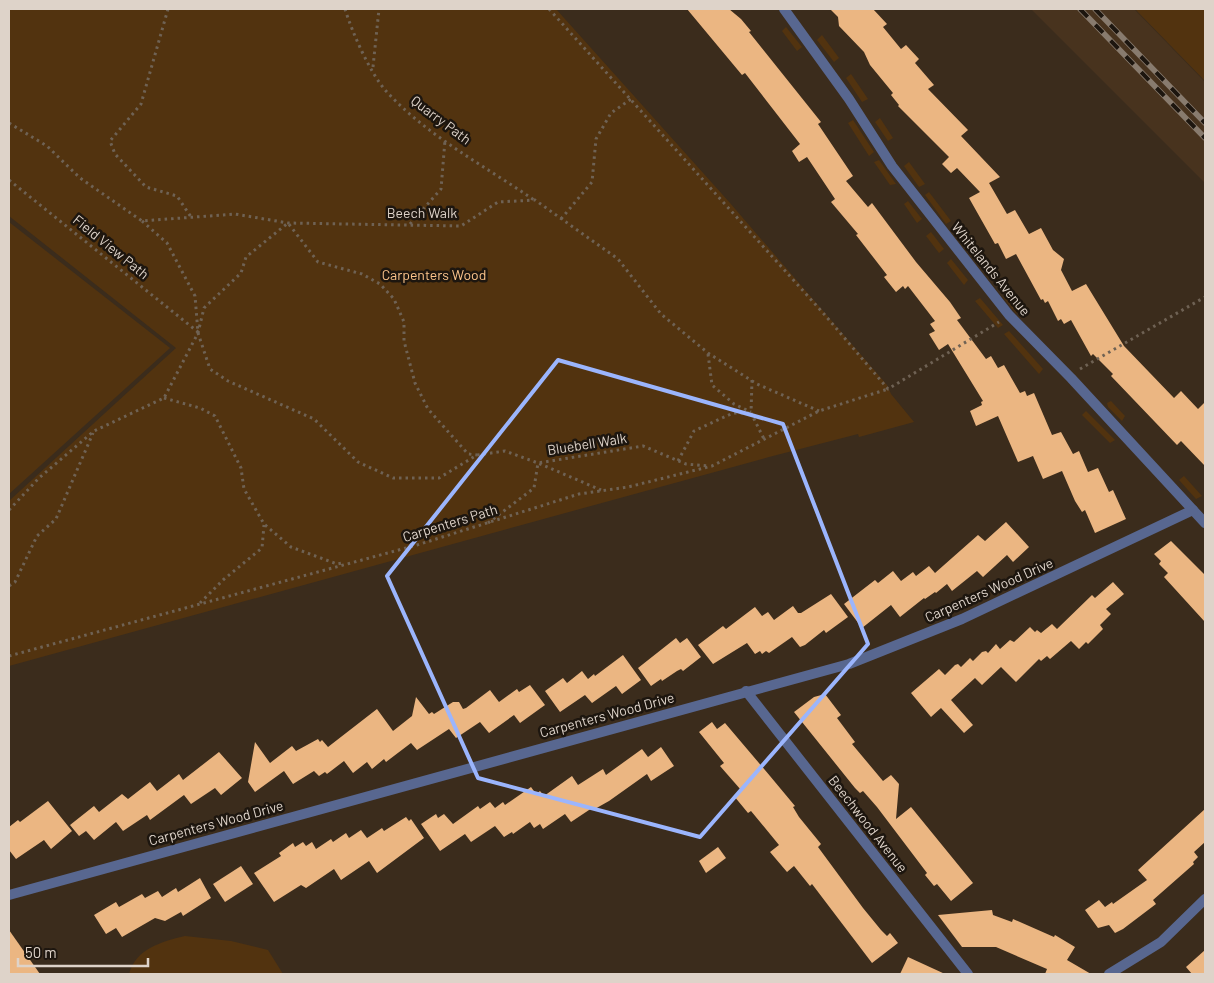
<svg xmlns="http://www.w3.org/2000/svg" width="1214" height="983" font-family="Barlow,sans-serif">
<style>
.built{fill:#48331e}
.green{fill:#52330f}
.building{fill:#ebb682}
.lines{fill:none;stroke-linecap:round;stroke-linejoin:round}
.path{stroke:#6f6254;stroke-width:3;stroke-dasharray:2.5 4;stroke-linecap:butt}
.street{stroke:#586790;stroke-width:10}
.rail-casing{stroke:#887b6e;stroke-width:5.5}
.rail{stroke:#1d160f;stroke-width:4;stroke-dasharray:11;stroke-linecap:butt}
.marked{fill:none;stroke:#9bb5fd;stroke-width:4;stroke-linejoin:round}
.labels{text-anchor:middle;stroke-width:5;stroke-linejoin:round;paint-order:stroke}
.street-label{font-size:14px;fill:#ded3c9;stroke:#1d160f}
.park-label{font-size:14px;fill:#fcc48b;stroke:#1d160f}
</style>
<rect width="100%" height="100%" fill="#3b2c1c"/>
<!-- built -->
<polygon class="built" points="1031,9 1134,9 1205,82 1205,183"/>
<!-- green -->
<g class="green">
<polygon points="9,9 556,9 730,203 887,385 891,394 914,422 859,437 858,434 769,457 9,666 9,501 176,348 9,216"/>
<polygon points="1135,9 1205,9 1205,81"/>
<polygon points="786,27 802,47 797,51 782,31"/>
<polygon points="822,35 839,58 834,62 817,40"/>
<polygon points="851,74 868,99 862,102 846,78"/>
<polygon points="880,118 893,138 888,141 875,122"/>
<polygon points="853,120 874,152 869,156 848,123"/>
<polygon points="879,160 896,184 890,185 874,162"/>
<polygon points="909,162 925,184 919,187 904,166"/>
<polygon points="929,192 951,221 946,224 925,195"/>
<polygon points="908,201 922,219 917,223 904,204"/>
<polygon points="9,222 170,348 9,494"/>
<polygon points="931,232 944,249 939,253 926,236"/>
<polygon points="951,259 968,280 964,285 947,263"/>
<polygon points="982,259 995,275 990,279 978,263"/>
<polygon points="1008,293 1022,310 1016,313 1003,297"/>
<polygon points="980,298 1003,325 998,328 975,301"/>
<polygon points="1009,331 1043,369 1039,374 1004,334"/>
<polygon points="1111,401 1125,416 1122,421 1108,407 1107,403"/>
<polygon points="1086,411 1115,440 1110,443 1082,415"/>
<polygon points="1184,476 1202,496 1196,499 1179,480"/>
<path d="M 185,936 L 231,941 L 268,950 L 283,974 L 129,974 C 135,949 163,941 185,936 Z"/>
</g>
<!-- building -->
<g class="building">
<polygon points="687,9 729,9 741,19 751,31 749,32 821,122 818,124 853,176 846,181 868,207 872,203 916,262 950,302 961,318 957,320 986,359 991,356 998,368 1004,365 1020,393 1025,391 1027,396 1034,393 1052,435 1061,432 1073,454 1079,451 1088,472 1098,468 1109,492 1113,490 1126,519 1095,533 1085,510 1082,512 1075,501 1062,471 1043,479 1033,456 1018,462 998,416 976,426 970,411 982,405 981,402 983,401 948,344 939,350 929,334 935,331 930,324 935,321 908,286 905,289 903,286 896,292 884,277 887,275 856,235 858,234 831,202 835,199 807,157 799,162 792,151 800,144 745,73 742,75"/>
<polygon points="830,9 873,9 887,24 883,27 901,49 906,45 919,59 915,63 934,85 928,89 968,130 961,136 1000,177 989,183 1007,214 1015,210 1029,234 1041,228 1053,250 1064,259 1061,270 1072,291 1086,284 1124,346 1174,398 1181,391 1198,409 1205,402 1205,466 1181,441 1177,445 1111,376 1113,374 1093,354 1091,356 1071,320 1064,324 1061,319 1058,321 1048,301 1045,303 1043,299 1041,300 1016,254 1006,259 998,243 995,244 969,198 980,192 957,168 951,173 942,164 949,157 898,106 899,105 891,95 893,93 870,65 864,52 839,26 838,17"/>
<polygon points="1006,522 1029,547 1013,562 1007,555 983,577 977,571 952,591 947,584 936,593 935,592 925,599 924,598 900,617 891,605 862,628 844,604 875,580 878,583 893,571 901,581 913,572 916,576 929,566 935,573 978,535 985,541"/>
<polygon points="1171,541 1205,575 1205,622 1164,577 1168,573 1159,564 1161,561 1154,554"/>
<polygon points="1113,582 1124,594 1106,609 1111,614 1100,625 1103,629 1088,644 1086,642 1079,649 1071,641 1050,659 1047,656 1041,661 1039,659 1016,682 1001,667 982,685 975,678 951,700 973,725 964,733 941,708 931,717 911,693 939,669 945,675 955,665 958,664 961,667 970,658 973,661 982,652 986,651 988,653 996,644 1000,649 1010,640 1014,642 1030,627 1035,632 1037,630 1041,633 1052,624 1057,629 1092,595 1095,598"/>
<polygon points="831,594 848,617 826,633 824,630 805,645 800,647 792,637 769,653 766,651 762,654 760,651 755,654 747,643 713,664 698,645 723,626 726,629 755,607 762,616 768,612 774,620 793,606 798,613 801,613"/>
<polygon points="676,638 680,643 687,638 701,657 683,671 681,669 677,671 662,681 661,679 651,686 638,668"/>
<polygon points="623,655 641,680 622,694 616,686 592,703 585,695 560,712 545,691 563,678 567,683 582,671 588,679 594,674 595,676"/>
<polygon points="530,685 545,705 520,723 514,715 489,733 480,722 456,738 449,729 417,750 411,743 386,762 384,759 372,769 367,762 353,773 344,761 327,774 325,772 319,776 314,771 293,784 284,771 255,792 248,782 255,742 270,763 292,746 296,751 318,739 320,742 322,740 328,747 377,709 393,731 412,716 416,697 429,714 432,712 434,714 453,702 459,702 463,709 466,708 490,690 499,702 517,689 519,692"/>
<polygon points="825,694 841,715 837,718 855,742 852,744 883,781 891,775 899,784 896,819 911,807 973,883 951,901 937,884 934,886 925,875 927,873 877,807 863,791 860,793 855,788 794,712 814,697"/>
<polygon points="712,722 717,729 725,723 770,776 795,806 793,807 799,817 821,844 818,847 863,908 881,930 887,936 890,933 898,943 872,963 812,884 810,886 794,866 787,872 770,852 779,845 751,811 748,813 734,796 741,790 720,766 724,763 699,732"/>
<polygon points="661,747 674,766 651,781 647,774 609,801 593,810 592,808 571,822 565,814 543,829 540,824 534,828 530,822 513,834 512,832 504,837 495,826 471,842 465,834 440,851 421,824 436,814 438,818 444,814 453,824 478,806 480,809 490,802 495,808 503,802 505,805 531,787 536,794 540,791 544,796 572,776 578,785 603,769 606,775 642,749 648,757"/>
<polygon points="219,752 242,778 221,795 215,788 191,804 184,795 150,820 147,815 123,831 116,822 94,840 86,831 79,836 70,825 94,806 99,812 122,794 128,799 150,782 157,791 179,774 183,780"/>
<polygon points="48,801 72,831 51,849 44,840 16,859 9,850 9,827 18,820 20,822"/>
<polygon points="1205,809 1205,842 1194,852 1198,857 1193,862 1194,864 1153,900 1156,904 1123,929 1115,933 1109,925 1098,928 1085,910 1099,900 1105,907 1112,902 1113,904 1147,880 1138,870"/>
<polygon points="406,817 409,821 411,819 424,838 377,873 369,861 341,880 334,869 306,888 301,885 274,902 254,873 281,856 279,853 293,843 295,847 303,842 306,846 312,842 316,849 331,839 333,842 346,833 349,838 361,830 367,838 382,828 384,831"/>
<polygon points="718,847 726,858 706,873 699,861"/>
<polygon points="241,866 253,884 225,902 213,884"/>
<polygon points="200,878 211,898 183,916 181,912 165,921 155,918 122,937 116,928 106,934 94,915 116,902 119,907 142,894 145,898 158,891 162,897 176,888 178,892"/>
<polygon points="992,910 993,915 1012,922 1013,919 1054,937 1055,935 1075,947 1067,960 1091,974 1045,974 1047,969 996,947 962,947 938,915"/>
<polygon points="9,930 40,974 9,974"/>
<polygon points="1205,950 1205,974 1192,974 1186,967"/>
<polygon points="908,957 945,974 900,974"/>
</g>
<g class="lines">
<!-- path -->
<g class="path">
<polyline points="168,9 141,104 110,141 115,154 146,187 177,196 191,217"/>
<path d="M 345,9 C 352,32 370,73 386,91 C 427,136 485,166 534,200"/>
<polyline points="549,9 824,314 888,389 999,322"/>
<polyline points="373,67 379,9"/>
<polyline points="9,123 47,146 80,178 142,221 235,214 288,223 461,226 498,202 535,200 618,259 661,314 708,353 757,384 819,411"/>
<polyline points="9,180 198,332"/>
<polyline points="561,219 592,182 596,139 611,113 631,99"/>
<polyline points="142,221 167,243 195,296 198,333 210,369 228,381 314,419 358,462 393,478 439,478 477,455 505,451 538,463 643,446 686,464 709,466"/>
<polyline points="410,224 441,189 445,140"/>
<polyline points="708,354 712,385 734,404 751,412"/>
<polyline points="1080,369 1205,297"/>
<polyline points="752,380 751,413 764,439"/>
<polyline points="164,398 200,408 215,416 241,468 244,489 264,524 291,547 337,564 343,563"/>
<polyline points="678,461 694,431 733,413 751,413"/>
<polyline points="9,510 39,478 94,431 164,398 198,333 204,308 241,273 246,257 288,223 318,262 362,274 380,284 394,299 404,322 404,341 415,383 428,409 468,454 477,455"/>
<polyline points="488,523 534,488 538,463 601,490"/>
<polyline points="9,586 15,582 37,536 56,519 93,433"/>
<polyline points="200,603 223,580 262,548 264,525"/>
<polyline points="9,656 417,545 579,494 628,487 712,466 819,411 888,389"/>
</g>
<!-- street -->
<g class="street">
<polyline points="784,9 849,99 892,166 1009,315 1071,378 1205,523"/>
<polyline points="746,691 968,974"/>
<polyline points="9,895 849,664 962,619 1193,510"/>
<polyline points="1109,974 1161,942 1205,899"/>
</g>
<!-- rail casing -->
<g class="rail-casing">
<g id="rail">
<polyline points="1080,9 1205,138"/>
<polyline points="1095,9 1205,123"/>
</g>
</g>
<!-- rail -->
<use href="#rail" class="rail"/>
</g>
<!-- marked area -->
<path class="marked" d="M 558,360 L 783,424 L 868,644 L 700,837 L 478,778 L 387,576 Z"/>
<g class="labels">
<!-- street labels -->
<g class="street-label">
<text transform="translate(441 120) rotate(37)" y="5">Quarry Path</text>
<text x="422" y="218">Beech Walk</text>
<text transform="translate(111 247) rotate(39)" y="5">Field View Path</text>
<text transform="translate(991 269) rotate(51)" y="5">Whitelands Avenue</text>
<text transform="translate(587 444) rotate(-9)" y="5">Bluebell Walk</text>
<text transform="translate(450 523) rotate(-17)" y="5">Carpenters Path</text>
<text transform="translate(989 590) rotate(-24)" y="5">Carpenters Wood Drive</text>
<text transform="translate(607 715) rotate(-15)" y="5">Carpenters Wood Drive</text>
<text transform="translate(216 823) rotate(-15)" y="5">Carpenters Wood Drive</text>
<text transform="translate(868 824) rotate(52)" y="5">Beechwood Avenue</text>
</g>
<!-- park labels -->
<g class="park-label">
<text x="434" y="280">Carpenters Wood</text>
</g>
</g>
<!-- border -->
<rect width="1214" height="983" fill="none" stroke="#ded3c9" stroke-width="20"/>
<!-- scale -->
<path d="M18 958v8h130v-8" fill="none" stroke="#ded3c9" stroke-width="2.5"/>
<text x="25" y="958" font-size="15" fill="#ded3c9" stroke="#1d160f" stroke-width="4" paint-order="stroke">50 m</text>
</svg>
